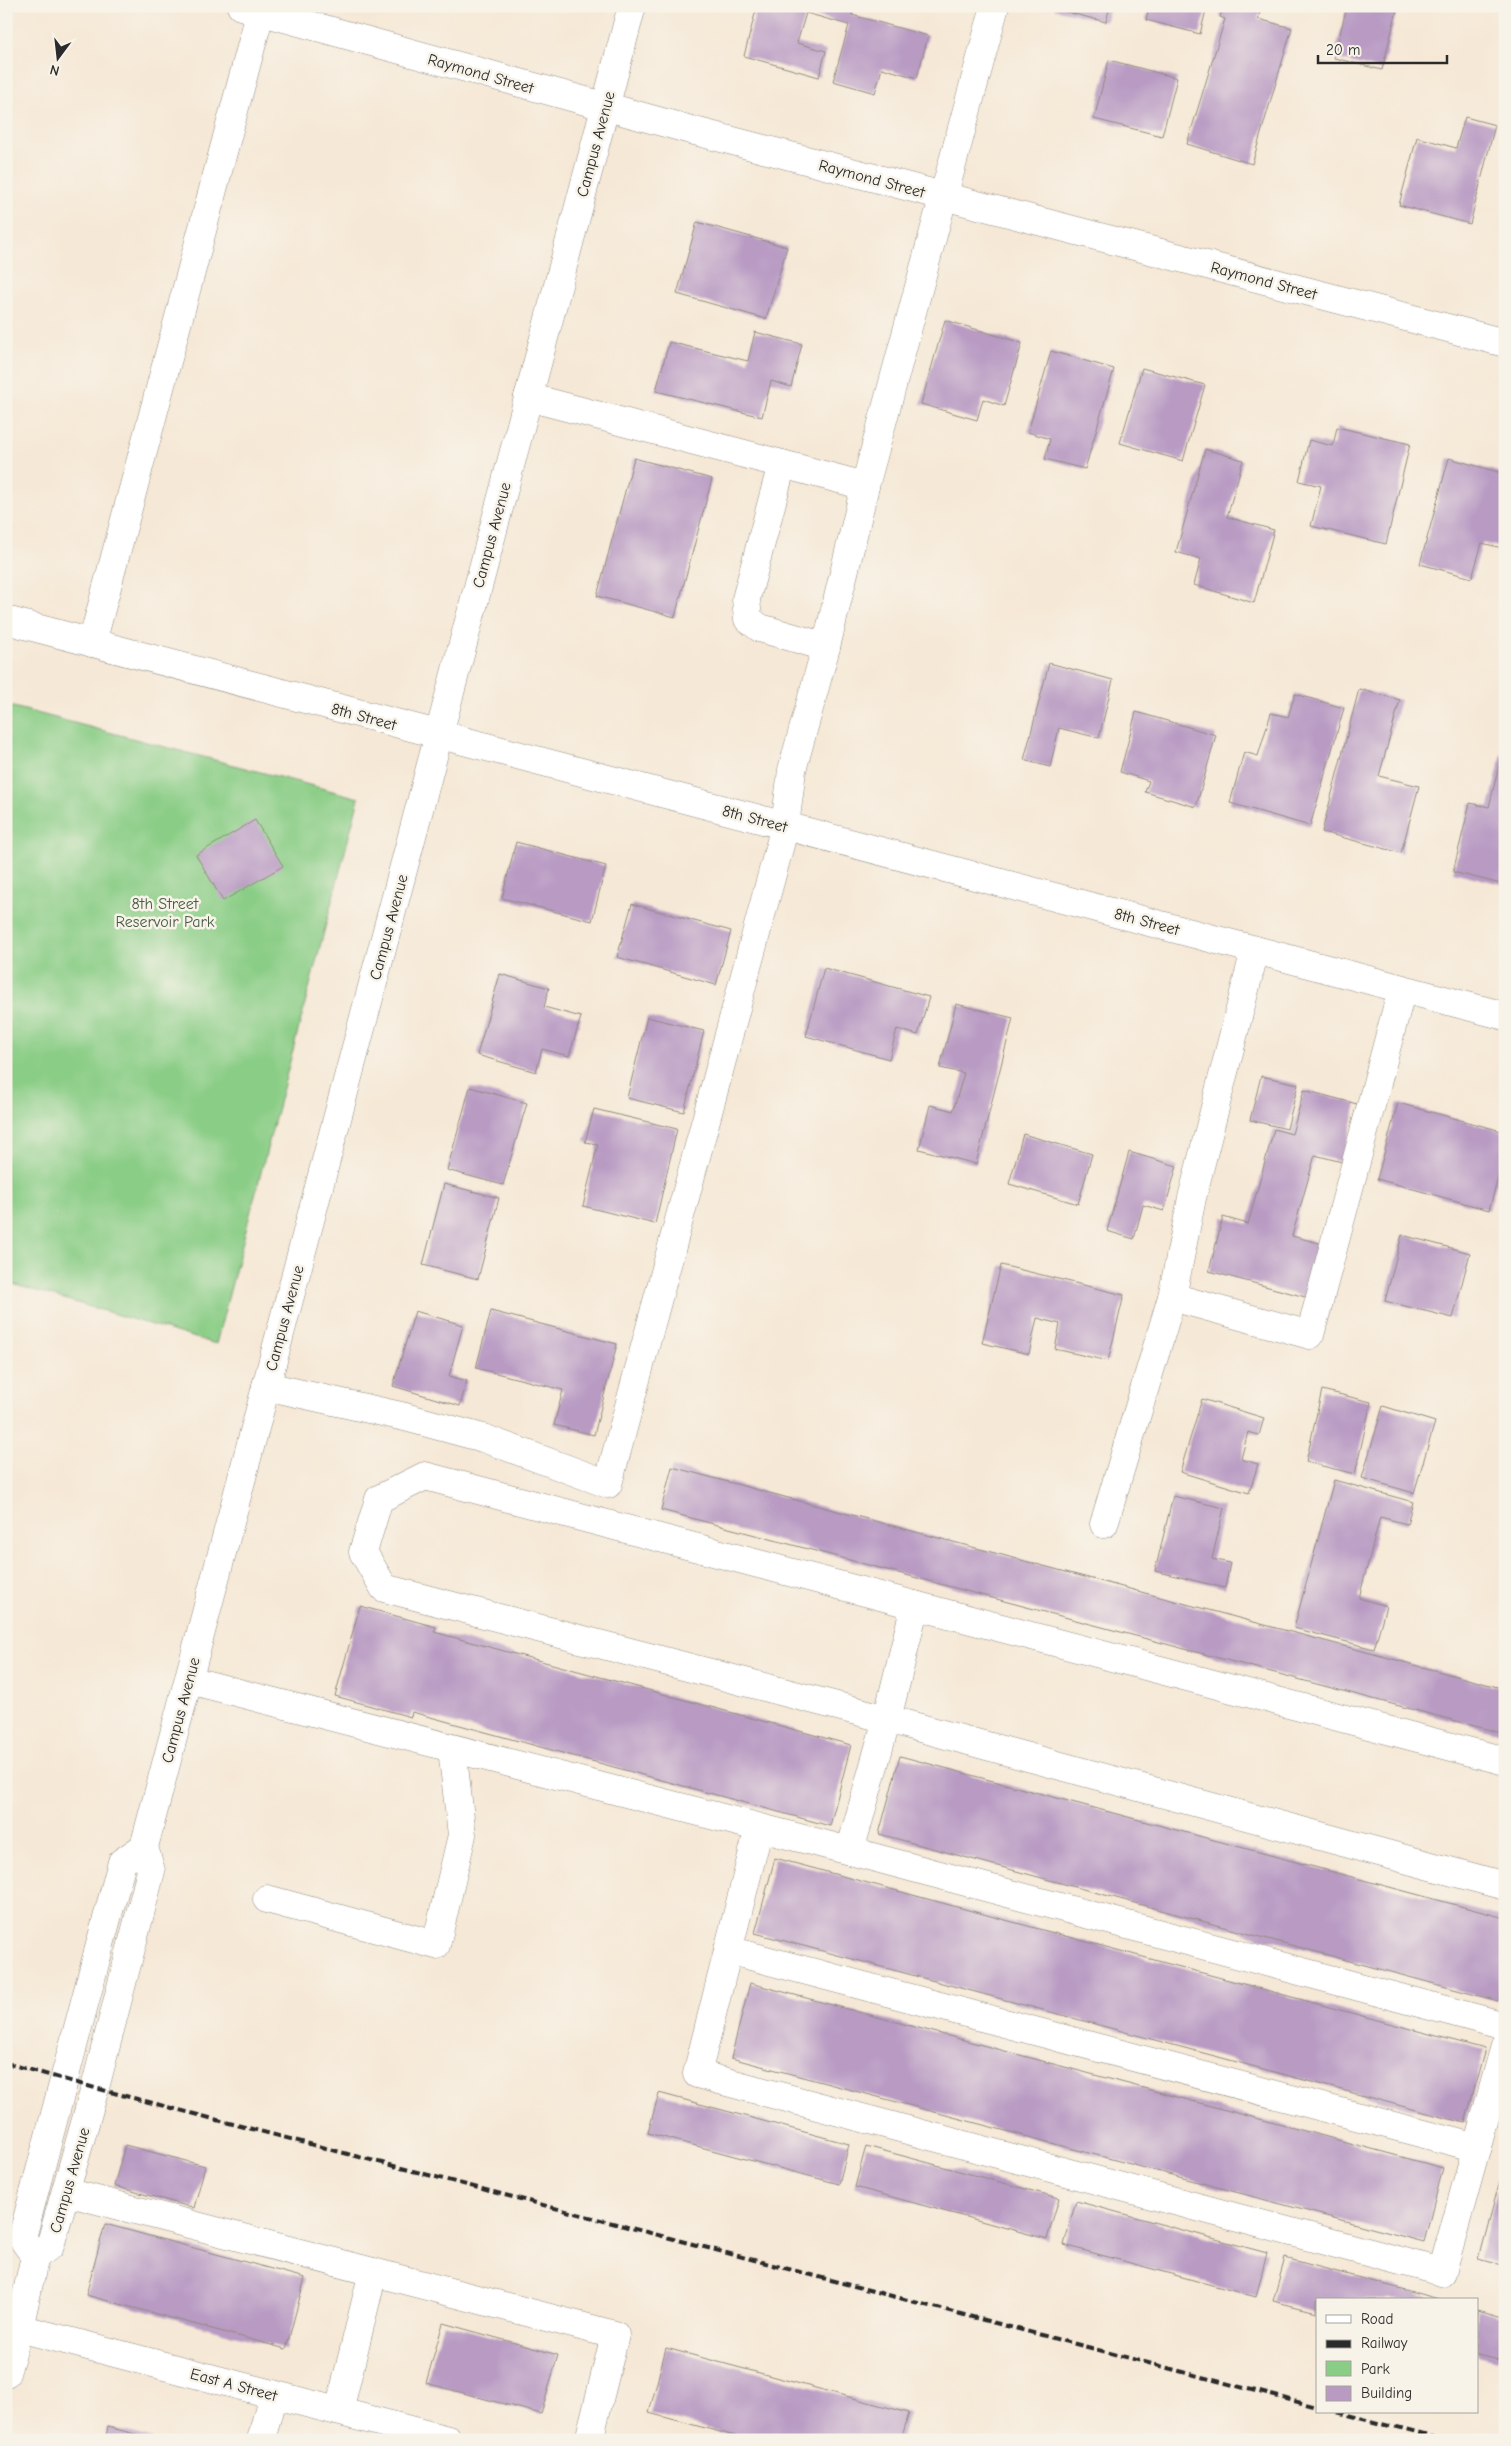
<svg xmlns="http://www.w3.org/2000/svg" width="1511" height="2446" font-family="'Comic Neue',sans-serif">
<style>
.green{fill:#8acd86;stroke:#5a7c58}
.building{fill:#b89ac3}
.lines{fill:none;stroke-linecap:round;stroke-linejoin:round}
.minor-casing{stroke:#908a80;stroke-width:29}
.minor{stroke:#fff;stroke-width:28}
.rail{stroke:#2b2b2b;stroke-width:4;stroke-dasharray:8 4;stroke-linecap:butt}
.labels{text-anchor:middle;stroke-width:5;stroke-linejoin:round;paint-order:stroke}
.street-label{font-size:16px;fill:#2b2b2b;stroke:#f7f3e8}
.park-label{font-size:16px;fill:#485c46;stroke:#f7f3e8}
</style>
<rect width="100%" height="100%" fill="#f7f3e8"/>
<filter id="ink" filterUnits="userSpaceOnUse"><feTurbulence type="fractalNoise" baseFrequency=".02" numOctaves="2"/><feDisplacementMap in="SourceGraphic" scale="10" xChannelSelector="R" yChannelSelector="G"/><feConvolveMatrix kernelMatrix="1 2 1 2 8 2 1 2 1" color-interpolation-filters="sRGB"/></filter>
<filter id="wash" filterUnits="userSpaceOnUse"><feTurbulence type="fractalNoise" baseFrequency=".0096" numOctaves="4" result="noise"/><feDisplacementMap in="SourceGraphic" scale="20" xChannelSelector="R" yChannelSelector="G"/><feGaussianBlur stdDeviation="1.12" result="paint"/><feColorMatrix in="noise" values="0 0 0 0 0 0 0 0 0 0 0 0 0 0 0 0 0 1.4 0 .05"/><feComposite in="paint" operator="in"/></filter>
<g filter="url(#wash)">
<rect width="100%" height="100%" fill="#f6e8d6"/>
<!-- green -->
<polygon class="green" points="6,705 359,798 216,1344 6,1282"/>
<g id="blocks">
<!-- building -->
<g class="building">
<polygon points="757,6 854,6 852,15 928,36 917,78 882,68 875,93 833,81 849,25 806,13 797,43 826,51 819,77 744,56"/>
<polygon points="1055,6 1110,6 1106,22 1055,9"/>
<polygon points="1149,6 1207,6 1200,34 1146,20"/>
<polygon points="1223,6 1262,6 1258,19 1292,28 1252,164 1187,144 1225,19 1220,17"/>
<polygon points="1347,6 1398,6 1382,70 1334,58"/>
<polygon points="1109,60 1177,78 1162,136 1094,119"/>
<polygon points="1465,117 1495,125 1470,224 1399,205 1417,137 1456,148"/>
<polygon points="697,222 787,247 766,319 677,294"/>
<polygon points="945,320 1022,343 1004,406 983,399 977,420 921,404"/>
<polygon points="755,332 802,344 791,387 771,381 762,417 656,391 669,342 748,361"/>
<polygon points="1051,351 1114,369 1085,469 1045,459 1050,439 1028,432"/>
<polygon points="1142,368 1205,385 1183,461 1120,443"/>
<polygon points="1337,427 1410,444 1386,544 1311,526 1321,486 1299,481 1309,440 1333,446"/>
<polygon points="1205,449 1243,460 1227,517 1274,530 1254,603 1194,585 1201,559 1176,552"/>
<polygon points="634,458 712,479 675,617 597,596"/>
<polygon points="1449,458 1505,474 1505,538 1502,548 1482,543 1472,578 1420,564"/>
<polygon points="1049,663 1113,680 1099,738 1059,728 1050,767 1024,760"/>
<polygon points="1359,689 1400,700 1379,776 1419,786 1401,853 1322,832"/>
<polygon points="1295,694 1344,708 1310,826 1230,803 1244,752 1258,756 1271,713 1288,717"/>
<polygon points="1136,712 1216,735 1196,807 1145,792 1149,781 1120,772"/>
<polygon points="1503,749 1505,749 1505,885 1453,872 1470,803 1489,807"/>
<polygon points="255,820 283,866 223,901 196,855"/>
<polygon points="516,842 606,866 592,921 502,898"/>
<polygon points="632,904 731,931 716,985 617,957"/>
<polygon points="824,968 929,997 918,1035 897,1029 889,1059 806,1036"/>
<polygon points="500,974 549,988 544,1007 581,1017 569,1056 542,1049 536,1072 477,1055"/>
<polygon points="956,1004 1013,1018 976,1164 919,1149 930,1105 953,1111 964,1073 940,1068"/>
<polygon points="647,1017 704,1031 684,1112 627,1098"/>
<polygon points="1261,1076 1298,1084 1287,1129 1250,1120"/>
<polygon points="470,1087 527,1103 503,1185 447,1170"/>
<polygon points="1304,1090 1357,1104 1342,1162 1315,1155 1292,1236 1323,1244 1309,1298 1209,1271 1223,1217 1248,1224 1274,1129 1292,1134"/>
<polygon points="1398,1103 1505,1132 1505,1153 1489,1210 1377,1179"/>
<polygon points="594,1109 677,1129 655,1224 583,1206 598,1144 585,1142"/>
<polygon points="1023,1134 1092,1154 1078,1204 1009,1184"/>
<polygon points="1129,1152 1177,1166 1164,1211 1143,1205 1134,1239 1107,1231"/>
<polygon points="444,1184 499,1198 478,1279 423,1265"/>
<polygon points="1402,1235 1470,1253 1453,1318 1385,1301"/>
<polygon points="1001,1265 1124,1295 1108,1361 1055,1349 1060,1324 1037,1318 1029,1354 982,1343"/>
<polygon points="415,1311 463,1325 449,1376 467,1381 460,1406 393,1386"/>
<polygon points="491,1311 617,1344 594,1435 554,1425 563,1390 476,1368"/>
<polygon points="1322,1390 1371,1402 1355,1474 1306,1462"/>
<polygon points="1202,1399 1264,1418 1259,1435 1248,1432 1241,1459 1258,1464 1249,1493 1180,1472"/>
<polygon points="1383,1406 1435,1422 1414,1493 1362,1478"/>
<polygon points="672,1467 1505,1689 1505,1734 661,1510"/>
<polygon points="1334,1480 1413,1502 1407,1524 1380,1517 1359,1598 1386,1606 1374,1649 1294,1628"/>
<polygon points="1173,1496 1224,1508 1212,1559 1230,1563 1225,1588 1155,1571"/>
<polygon points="360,1606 436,1627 434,1632 851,1745 830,1826 412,1712 411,1717 335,1696"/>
<polygon points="900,1756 1505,1918 1505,1977 1498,2001 879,1834"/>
<polygon points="775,1858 1485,2049 1465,2123 755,1933"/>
<polygon points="750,1983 1443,2168 1424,2242 731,2058"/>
<polygon points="659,2093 849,2144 839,2184 648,2133"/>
<polygon points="125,2145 205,2166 194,2208 114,2186"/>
<polygon points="866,2146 1059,2198 1047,2239 855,2187"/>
<polygon points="1504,2165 1505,2165 1505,2266 1479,2259"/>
<polygon points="1076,2201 1267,2253 1256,2297 1064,2245"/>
<polygon points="105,2224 305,2278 286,2349 86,2295"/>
<polygon points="1285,2258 1439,2299 1439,2300 1317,2300 1317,2312 1273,2301"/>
<polygon points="1477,2309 1505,2317 1505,2334 1498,2360 1477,2355"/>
<polygon points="443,2323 558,2355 541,2414 426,2383"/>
<polygon points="666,2348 909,2413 901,2440 750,2440 649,2413"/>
<polygon points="108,2427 154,2439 154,2440 105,2440"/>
</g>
</g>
</g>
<g filter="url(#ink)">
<use href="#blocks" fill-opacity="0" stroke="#908a80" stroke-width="1"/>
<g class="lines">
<!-- minor casing -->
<g class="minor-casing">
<g id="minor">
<polyline points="241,6 691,130 1505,343"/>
<polyline points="528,397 782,464 746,599 748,619 760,628 826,647"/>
<polyline points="782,464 865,486"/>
<polyline points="6,620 1505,1016"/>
<polyline points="92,643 262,6"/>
<polyline points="1255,950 1192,1198 1172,1297 1310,1335 1402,989"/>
<polyline points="266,1386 405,1417 483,1438 608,1484 785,826 792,770 826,647 865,486 995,6"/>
<polyline points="1104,1524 1172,1297"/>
<polyline points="915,1605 887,1719 1505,1886"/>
<polyline points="189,1680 850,1851 887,1719 384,1588 363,1552 379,1499 425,1476 1505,1761"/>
<polyline points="759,1828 697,2074 1442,2272 1505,2046"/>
<polyline points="850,1851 1505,2026"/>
<polyline points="267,1899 436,1945 462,1835 452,1749"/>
<polyline points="728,1950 1477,2148"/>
<polyline points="66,2192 615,2335 589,2440"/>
<polyline points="35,2256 50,2246 95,2088 151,1871 144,1847 632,6"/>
<polyline points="35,2256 22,2238 122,1862 144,1847"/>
<polyline points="19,2328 448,2440"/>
<polyline points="6,2373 19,2328 35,2256"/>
<polyline points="339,2411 373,2272"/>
<polyline points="261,2440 273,2394"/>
</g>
</g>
<!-- minor -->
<use href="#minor" class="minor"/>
<!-- rail -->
<g class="rail">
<polyline points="6,2063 95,2088 1317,2407"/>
<polyline points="1337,2412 1443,2440"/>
</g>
</g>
</g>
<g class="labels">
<!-- street labels -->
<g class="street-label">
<text transform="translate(481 73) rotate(16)" y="6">Raymond Street</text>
<text transform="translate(595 144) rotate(-75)" y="6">Campus Avenue</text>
<text transform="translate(872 178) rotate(15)" y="6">Raymond Street</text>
<text transform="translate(1264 280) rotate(15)" y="6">Raymond Street</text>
<text transform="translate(491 535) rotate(-75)" y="6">Campus Avenue</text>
<text transform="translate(364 716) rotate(15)" y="6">8th Street</text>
<text transform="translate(755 818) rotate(15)" y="6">8th Street</text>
<text transform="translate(1147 921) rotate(15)" y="6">8th Street</text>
<text transform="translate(388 927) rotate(-75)" y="6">Campus Avenue</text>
<text transform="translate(284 1318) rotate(-75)" y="6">Campus Avenue</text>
<text transform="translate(180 1710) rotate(-75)" y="6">Campus Avenue</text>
<text transform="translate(69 2180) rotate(-74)" y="6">Campus Avenue</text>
<text transform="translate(234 2384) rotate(15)" y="6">East A Street</text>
</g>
<!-- park labels -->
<g class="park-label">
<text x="165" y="909">8th Street<tspan x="165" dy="18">Reservoir Park</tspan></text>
</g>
</g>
<!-- margin -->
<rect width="1511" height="2446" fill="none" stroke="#f7f3e8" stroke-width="25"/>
<!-- legend -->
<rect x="1316" y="2298" width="162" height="115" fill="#f7f3e8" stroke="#a5a39c"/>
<rect x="1326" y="2315" width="25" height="8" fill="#ffffff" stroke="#a5a39c"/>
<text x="1361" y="2324" font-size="15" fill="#2b2b2b">Road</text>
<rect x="1326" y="2340" width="25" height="8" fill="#2b2b2b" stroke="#a5a39c"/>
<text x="1361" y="2348" font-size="15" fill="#2b2b2b">Railway</text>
<rect x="1326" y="2361" width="25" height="15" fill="#8acd86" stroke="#a5a39c"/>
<text x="1361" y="2374" font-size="15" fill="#2b2b2b">Park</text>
<rect x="1326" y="2386" width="25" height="15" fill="#b89ac3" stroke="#a5a39c"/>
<text x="1361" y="2398" font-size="15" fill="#2b2b2b">Building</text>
<!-- north arrow -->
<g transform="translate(58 58) rotate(195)" stroke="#f7f3e8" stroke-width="4" paint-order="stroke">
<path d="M0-4L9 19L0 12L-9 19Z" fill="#2b2b2b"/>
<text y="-8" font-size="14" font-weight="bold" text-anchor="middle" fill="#2b2b2b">N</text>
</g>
<!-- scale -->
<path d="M1318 55v8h129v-8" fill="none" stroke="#2b2b2b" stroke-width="2.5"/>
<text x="1326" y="55" font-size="15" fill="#2b2b2b" stroke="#f7f3e8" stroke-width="4" paint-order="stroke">20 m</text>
</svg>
